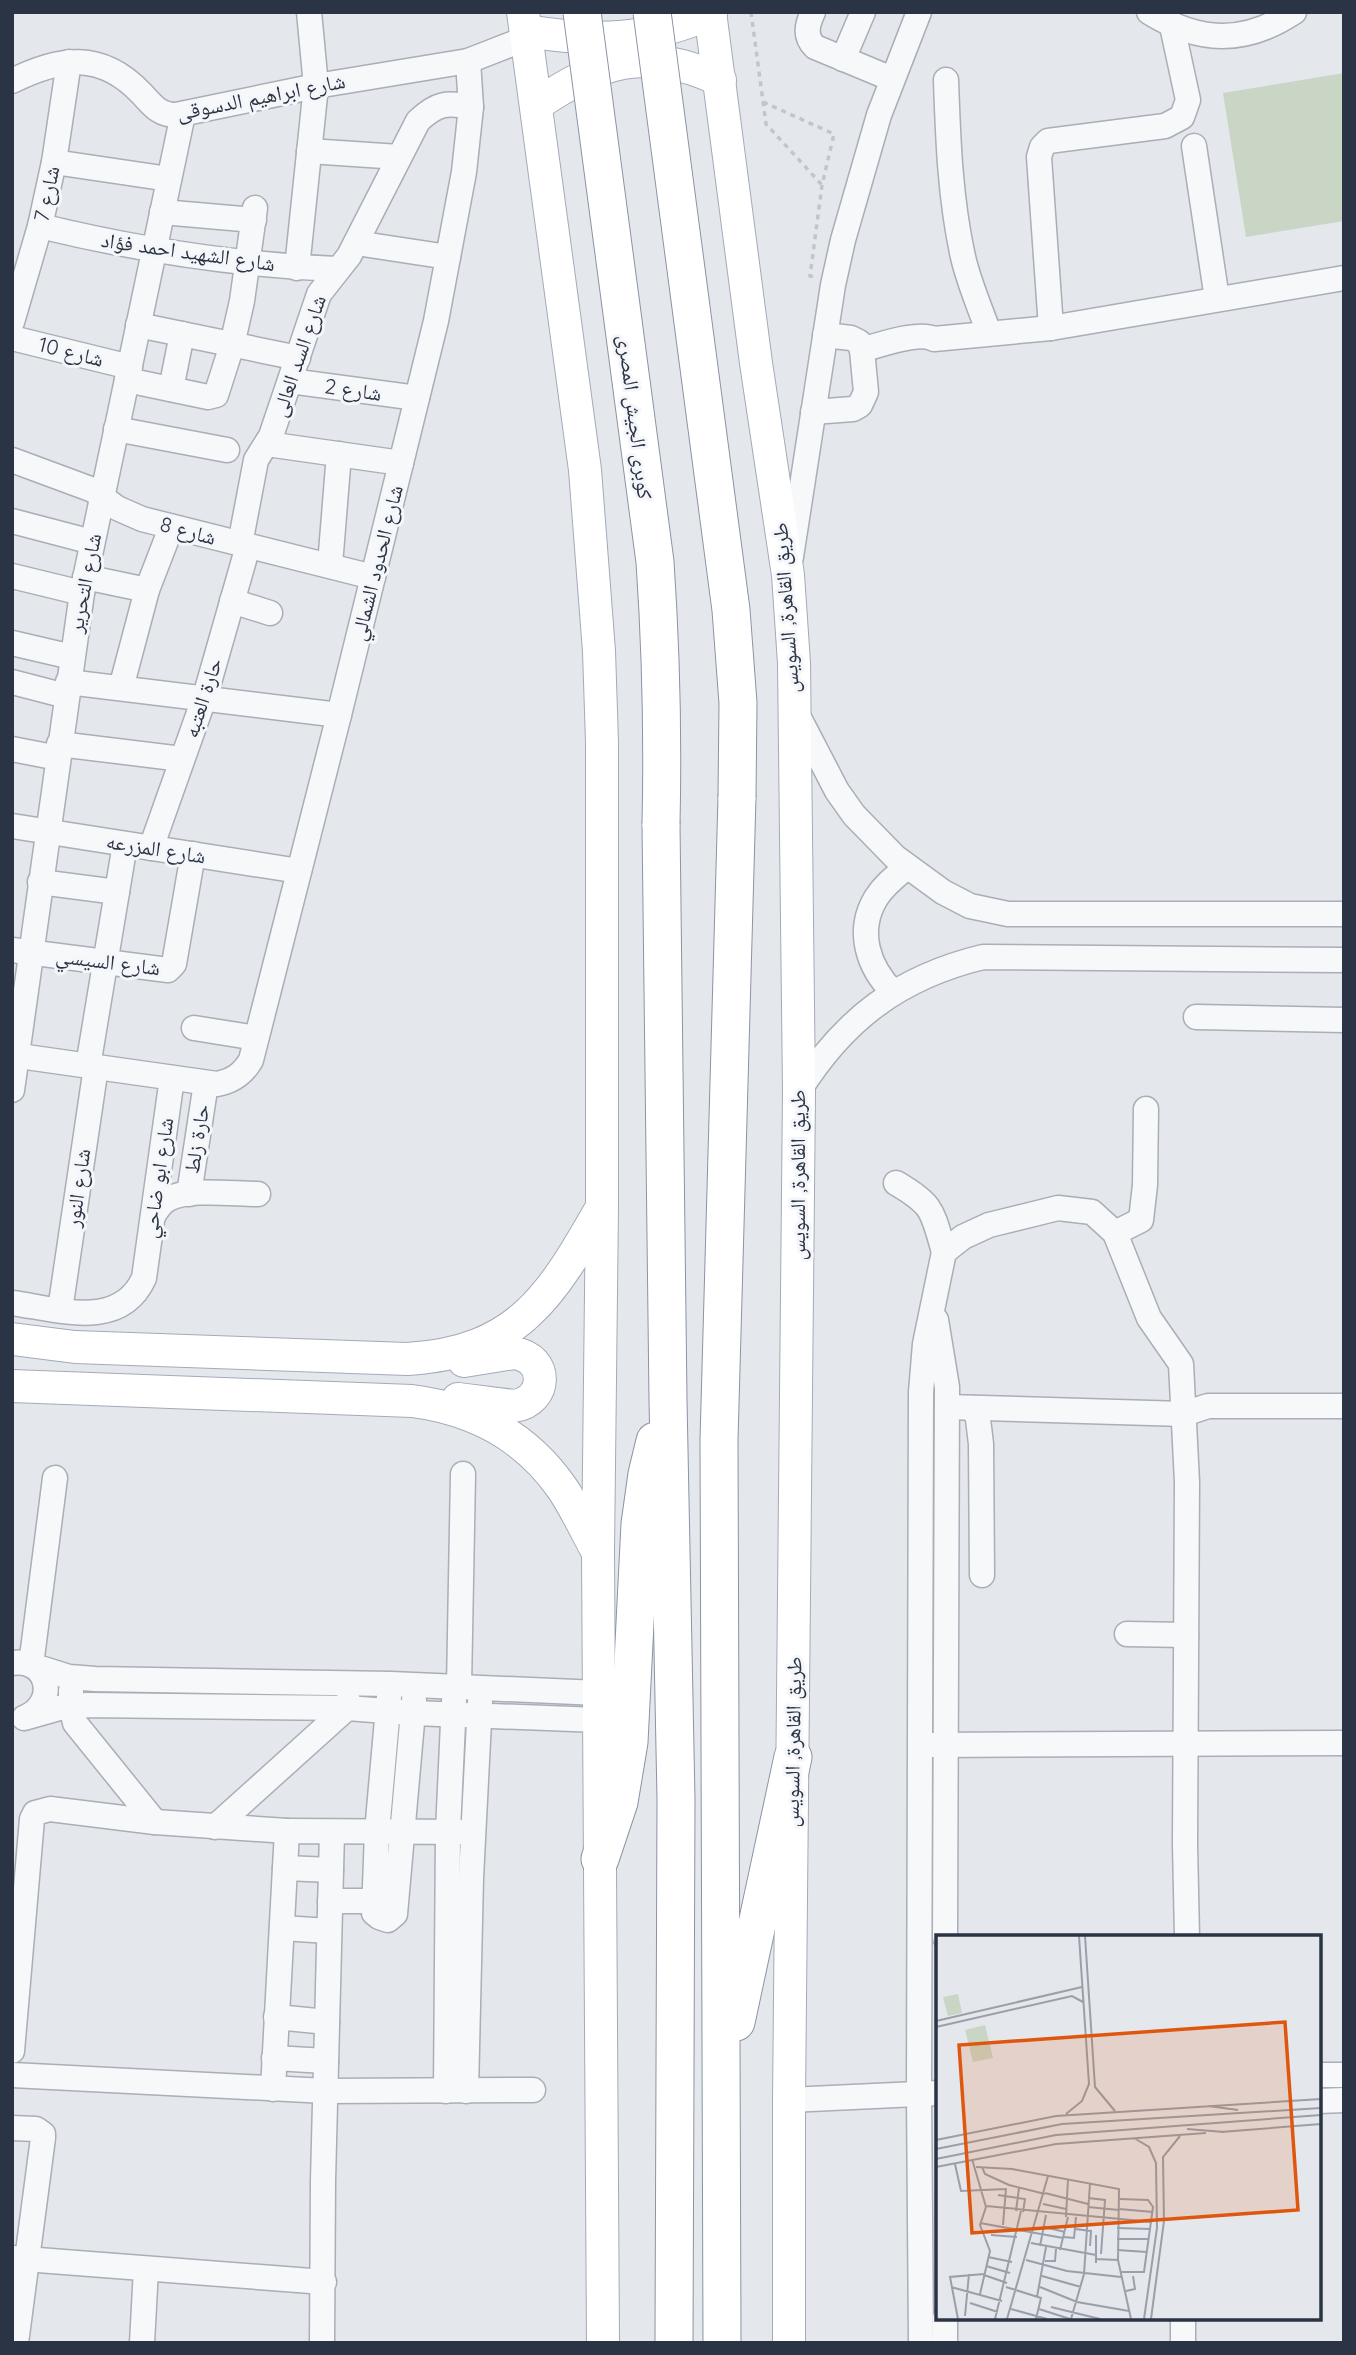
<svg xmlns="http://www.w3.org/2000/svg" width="1356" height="2355" font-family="Quicksand,'Noto Naskh Arabic',sans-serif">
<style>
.garden{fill:#c9d6c5}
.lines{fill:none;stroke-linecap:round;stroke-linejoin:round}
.minor-casing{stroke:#a9aeb7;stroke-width:27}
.major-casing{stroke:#a3abb8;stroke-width:34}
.highway-casing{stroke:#8b94a3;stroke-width:39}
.path{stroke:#c2c5cb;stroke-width:3.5;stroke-dasharray:5 5;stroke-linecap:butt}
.minor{stroke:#f7f8fa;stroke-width:24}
.major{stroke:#fff;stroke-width:32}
.highway{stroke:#fff;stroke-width:37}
.highway-bridge-casing{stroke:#8b94a3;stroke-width:39;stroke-linecap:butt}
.highway-bridge{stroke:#fff;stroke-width:37}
.labels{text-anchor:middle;stroke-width:6;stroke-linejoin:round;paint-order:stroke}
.street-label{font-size:21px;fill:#2b3445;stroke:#f4f6f9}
.inset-road{fill:none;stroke:#9a9fa9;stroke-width:2}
.view{fill:#df570f;fill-opacity:0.15;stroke:#df570f;stroke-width:3.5}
.inset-edge{fill:none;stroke:#2b3445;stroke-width:3.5}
</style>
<rect width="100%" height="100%" fill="#e4e7ec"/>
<!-- garden -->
<polygon class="garden" points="1344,73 1344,221 1246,237 1223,93"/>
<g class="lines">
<!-- minor casing -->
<g class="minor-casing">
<g id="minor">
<path d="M 813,12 C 807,25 804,36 815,47 L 892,79"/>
<path d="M 1149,12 C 1199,43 1244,45 1294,12"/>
<polyline points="843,59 863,12"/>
<path d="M 946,80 C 948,139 950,198 963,257 C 969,283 980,308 989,333"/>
<path d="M 12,81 C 60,57 101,51 141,93 C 152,104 158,115 176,115 L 316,86 L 468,61 L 527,38"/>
<polyline points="1194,146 1217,299"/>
<polyline points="309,151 399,157"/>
<polyline points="54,162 169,179"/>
<polyline points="162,212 254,220"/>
<path d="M 40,226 C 139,250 236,265 337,269"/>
<polyline points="356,243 448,257"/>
<polyline points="297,268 316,86 309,12"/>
<polyline points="12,322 40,226 54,162 69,62"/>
<polyline points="138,325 298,358"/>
<polyline points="1051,328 1039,157 1042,147 1048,141 1165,126 1182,117 1188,100 1172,26"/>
<polyline points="12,338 130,367"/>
<path d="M 862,350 C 878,345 920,331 934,339 L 1051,328 L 1344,278"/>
<polyline points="127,380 208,397 216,395 232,345 242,301 255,208"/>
<polyline points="290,381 417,398"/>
<polyline points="171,389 182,334"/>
<polyline points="813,412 853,409 860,405 866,392 862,350 859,342 851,338 825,335"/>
<polyline points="116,429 227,450"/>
<polyline points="267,444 401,463"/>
<polyline points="12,460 93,490 117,508 142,519 373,577"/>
<polyline points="12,521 92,542"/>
<path d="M 240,544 L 256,460 L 271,436 L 319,294 L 349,256 L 418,121 C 437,103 447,102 471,107"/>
<polyline points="791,557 833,285 843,240 879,115 919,12"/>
<polyline points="330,565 339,454"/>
<polyline points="12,576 82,593"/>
<polyline points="85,577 147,590"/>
<polyline points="232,601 270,613"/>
<polyline points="12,643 72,657"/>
<polyline points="12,682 66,696"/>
<polyline points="68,682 339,715"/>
<polyline points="121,688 147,590 171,528"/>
<polyline points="797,714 837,791 854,815 895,857 943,892 970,906 1008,914 1344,914"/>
<polyline points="59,744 182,759"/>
<polyline points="12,749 58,758"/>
<polyline points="12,826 299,871"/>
<polyline points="151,848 206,693 248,546"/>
<polyline points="40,882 117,892"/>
<polyline points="12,950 168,970 174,964 193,854"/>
<path d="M 893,992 C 868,967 856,931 876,898 C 884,885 896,876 907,867"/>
<polyline points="1196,1017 1344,1020"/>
<polyline points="194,1028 256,1038"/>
<path d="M 12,1055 L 217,1084 C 233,1081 243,1074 251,1060 L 339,715 L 436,321 L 464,172 L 471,107 L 468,61"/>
<polyline points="88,1066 125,844"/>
<polyline points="12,1090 82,593 183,114"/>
<path d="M 799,1091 C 844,1019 900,977 983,957 L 1344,960"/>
<path d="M 896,1183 C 934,1205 932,1211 944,1252"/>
<polyline points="189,1194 206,1083"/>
<path d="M 153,1216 C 157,1209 161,1203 168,1199 C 189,1188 233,1194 258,1194"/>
<polyline points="1115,1233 1141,1220 1145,1185 1146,1109"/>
<path d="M 12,1303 C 58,1309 120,1331 144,1278 L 172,1078"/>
<polyline points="60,1310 96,1067"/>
<polyline points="936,1320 947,1387 945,1937"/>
<polyline points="947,1407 1184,1414 1208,1406 1344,1406"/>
<polyline points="974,1408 978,1419 981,1444 982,1575"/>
<polyline points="55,1478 31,1665 69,1677 95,1679 391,1684 599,1693"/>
<polyline points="1127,1634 1186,1635"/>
<path d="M 12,1663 C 48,1657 59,1702 26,1717"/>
<polyline points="459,1687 463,1474"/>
<polyline points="71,1691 71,1706 75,1723 155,1822"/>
<polyline points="389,1697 377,1832 374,1913 379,1917 388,1920 395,1914 414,1700"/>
<polyline points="24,1718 63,1707 87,1705 347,1708 413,1713 599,1720"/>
<polyline points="931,1745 1344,1743"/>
<polyline points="215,1827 347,1708 348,1701"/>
<polyline points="285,1868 331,1870"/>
<polyline points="330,1901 374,1901"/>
<polyline points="282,1928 329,1931"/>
<polyline points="276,2017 327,2022"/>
<polyline points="12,2051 32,1819 35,1813 50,1809 155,1822 287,1831"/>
<polyline points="274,2058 326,2061"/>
<polyline points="12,2075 326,2091 533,2090"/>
<polyline points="1319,2075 1344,2075"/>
<polyline points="273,2089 287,1831 472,1832"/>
<polyline points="446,2091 448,1831 454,1701"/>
<polyline points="466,2091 471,1878 480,1702"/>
<polyline points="789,2100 938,2093"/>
<polyline points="1319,2101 1344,2100"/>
<polyline points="12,2128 36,2129 43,2134 43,2138 16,2343"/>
<polyline points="12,2258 324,2282"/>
<polyline points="945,2318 945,2343"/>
<polyline points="1183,2318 1183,2343"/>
<polyline points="142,2343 146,2269"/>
<polyline points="322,2343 323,2181 332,1832"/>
<polyline points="921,2343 919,2094 921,1392 925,1344 944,1252 963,1237 989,1225 1058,1208 1092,1212 1115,1233 1149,1318 1181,1364 1187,1482 1185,1844 1187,1937"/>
</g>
</g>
<!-- major casing -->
<g class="major-casing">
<g id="major">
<polyline points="523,12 585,470 599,651 602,742 602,1206 598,1552 603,2343"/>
<polyline points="710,12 756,363 788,575 794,663 799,1091 789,2100 789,2343"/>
<path d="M 526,31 C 596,42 644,42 711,13"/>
<path d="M 536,105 C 600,62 645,44 720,80"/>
<path d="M 12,1339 L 75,1347 L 407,1359 C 519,1352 551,1296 602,1207"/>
<path d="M 12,1386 L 412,1401 C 474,1409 526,1436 562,1488 C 575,1507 585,1529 596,1549"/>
<path d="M 458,1399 L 514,1406 C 548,1401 549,1358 514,1353 L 464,1361"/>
</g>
</g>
<!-- highway casing -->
<g class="highway-casing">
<g id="highway">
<polyline points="661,824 668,1400 676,1799 674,2343"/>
<polyline points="600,1859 619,1802 629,1742 640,1524 647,1474 655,1441"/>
<polyline points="736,2022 793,1757"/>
<polyline points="722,2343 719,1440 737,797"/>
</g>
</g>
<!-- path -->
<g class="path">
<polyline points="751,12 766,124 822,185"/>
<polyline points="763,102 834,134 822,185 810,276 815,277"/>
</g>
<!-- minor -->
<use href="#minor" class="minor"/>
<!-- major -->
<use href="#major" class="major"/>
<!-- highway -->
<use href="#highway" class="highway"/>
<!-- highway-bridge casing -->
<g class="highway-bridge-casing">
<g id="highway-bridge">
<path d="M 582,12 L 655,562 C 661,650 663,736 661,824"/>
<polyline points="652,12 731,610 738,703 737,797"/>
</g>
</g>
<!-- highway-bridge -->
<use href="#highway-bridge" class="highway-bridge"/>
</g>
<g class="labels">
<!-- street labels -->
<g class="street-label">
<text transform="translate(261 97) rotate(-11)" y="7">شارع ابراهيم الدسوقى</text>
<text transform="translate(47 194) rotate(-78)" y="7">شارع 7</text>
<text transform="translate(188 252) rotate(8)" y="7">شارع الشهيد احمد فؤاد</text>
<text transform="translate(71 352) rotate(14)" y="7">شارع 10</text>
<text transform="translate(299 356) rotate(-71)" y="7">شارع السد العالى</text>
<text transform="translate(353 390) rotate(8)" y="7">شارع 2</text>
<text transform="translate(635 417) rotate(83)" y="7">كوبرى الجيش المصرى</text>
<text transform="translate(188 531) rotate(15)" y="7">شارع 8</text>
<text transform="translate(377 563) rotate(-76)" y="7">شارع الحدود الشمالي</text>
<text transform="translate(85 583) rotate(-79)" y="7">شارع التحرير</text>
<text transform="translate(786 608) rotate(-94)" y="7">طريق القاهرة, السويس</text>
<text transform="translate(203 698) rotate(-72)" y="7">حارة العتبه</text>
<text transform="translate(156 849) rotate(9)" y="7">شارع المزرعه</text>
<text transform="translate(108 962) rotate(7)" y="7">شارع السيسي</text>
<text transform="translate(197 1139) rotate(-81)" y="7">حارة زلط</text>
<text transform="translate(798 1175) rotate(-90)" y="7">طريق القاهرة, السويس</text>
<text transform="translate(158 1178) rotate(-82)" y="7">شارع ابو ضاحي</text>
<text transform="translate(78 1188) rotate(-82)" y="7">شارع النور</text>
<text transform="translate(793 1742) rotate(-89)" y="7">طريق القاهرة, السويس</text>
</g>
</g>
<!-- overview -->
<g transform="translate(936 1935)">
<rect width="385" height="385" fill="#e4e7ec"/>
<path d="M 22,59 L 26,78 L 12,81 L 7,62 ZM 49,90 L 57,123 L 37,127 L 29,95 Z" fill="#c9d6c5"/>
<path class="inset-road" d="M 149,1 L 159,152 L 179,176M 0,86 L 146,52M 0,92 L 136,61 L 147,67M 272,171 L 302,175M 130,179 L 146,166 L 153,149 L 143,1M 251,194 L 288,197M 285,197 L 385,189M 198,203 L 213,212 L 220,228 L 221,293 L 208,384M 0,205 L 120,181 L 385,164M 0,214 L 126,189 L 385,173M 0,224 L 120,200 L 385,180M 36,224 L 50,272 L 44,290 L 54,316 L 44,359M 19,229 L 25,256 L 70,254M 0,232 L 120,209 L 270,198M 40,232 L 76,234 L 183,254 L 182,325 L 195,384M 46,232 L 49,239 L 73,250 L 109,259M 109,258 L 152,269M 62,260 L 89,264 L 87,277M 152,263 L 169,265 L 165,319M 184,264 L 212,265 L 217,272 L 208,337 L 184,337M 107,269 L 130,274M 50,271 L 216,287M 152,272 L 183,275M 183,274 L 217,277M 80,276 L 83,253M 130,282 L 132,244M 44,288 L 127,303M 67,290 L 70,253M 108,292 L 129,297M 181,293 L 215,294M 139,294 L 155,296 L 154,311M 55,300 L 81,302M 128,302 L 138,303 L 140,282M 181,304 L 213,304M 95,308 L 160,320M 104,311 L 110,280M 124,315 L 132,282M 181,315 L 211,317M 52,322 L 76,327M 160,324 L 182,325M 90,325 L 131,336 L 185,342M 109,326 L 119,326 L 120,314M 160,328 L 160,300M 50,331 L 74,338M 48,340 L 71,348M 106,341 L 145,352M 15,352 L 66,366M 70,352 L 105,363 L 100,384M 104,352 L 141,367 L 193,376M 190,356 L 199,354 L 197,341M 101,362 L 110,312M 34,368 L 62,377M 115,372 L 164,384M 75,374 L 111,384M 103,374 L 134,384M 29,381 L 33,339M 22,384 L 14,342 L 48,339M 59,384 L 85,276M 71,384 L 112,241M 135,384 L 148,339 L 154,248M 215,384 L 228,286 L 227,222 L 244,201"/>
<path class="view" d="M 349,87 L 362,275 L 36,298 L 23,110 Z"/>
<rect width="385" height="385" class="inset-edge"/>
</g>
<!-- border -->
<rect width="1356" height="2355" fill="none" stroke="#2b3445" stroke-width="28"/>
</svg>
